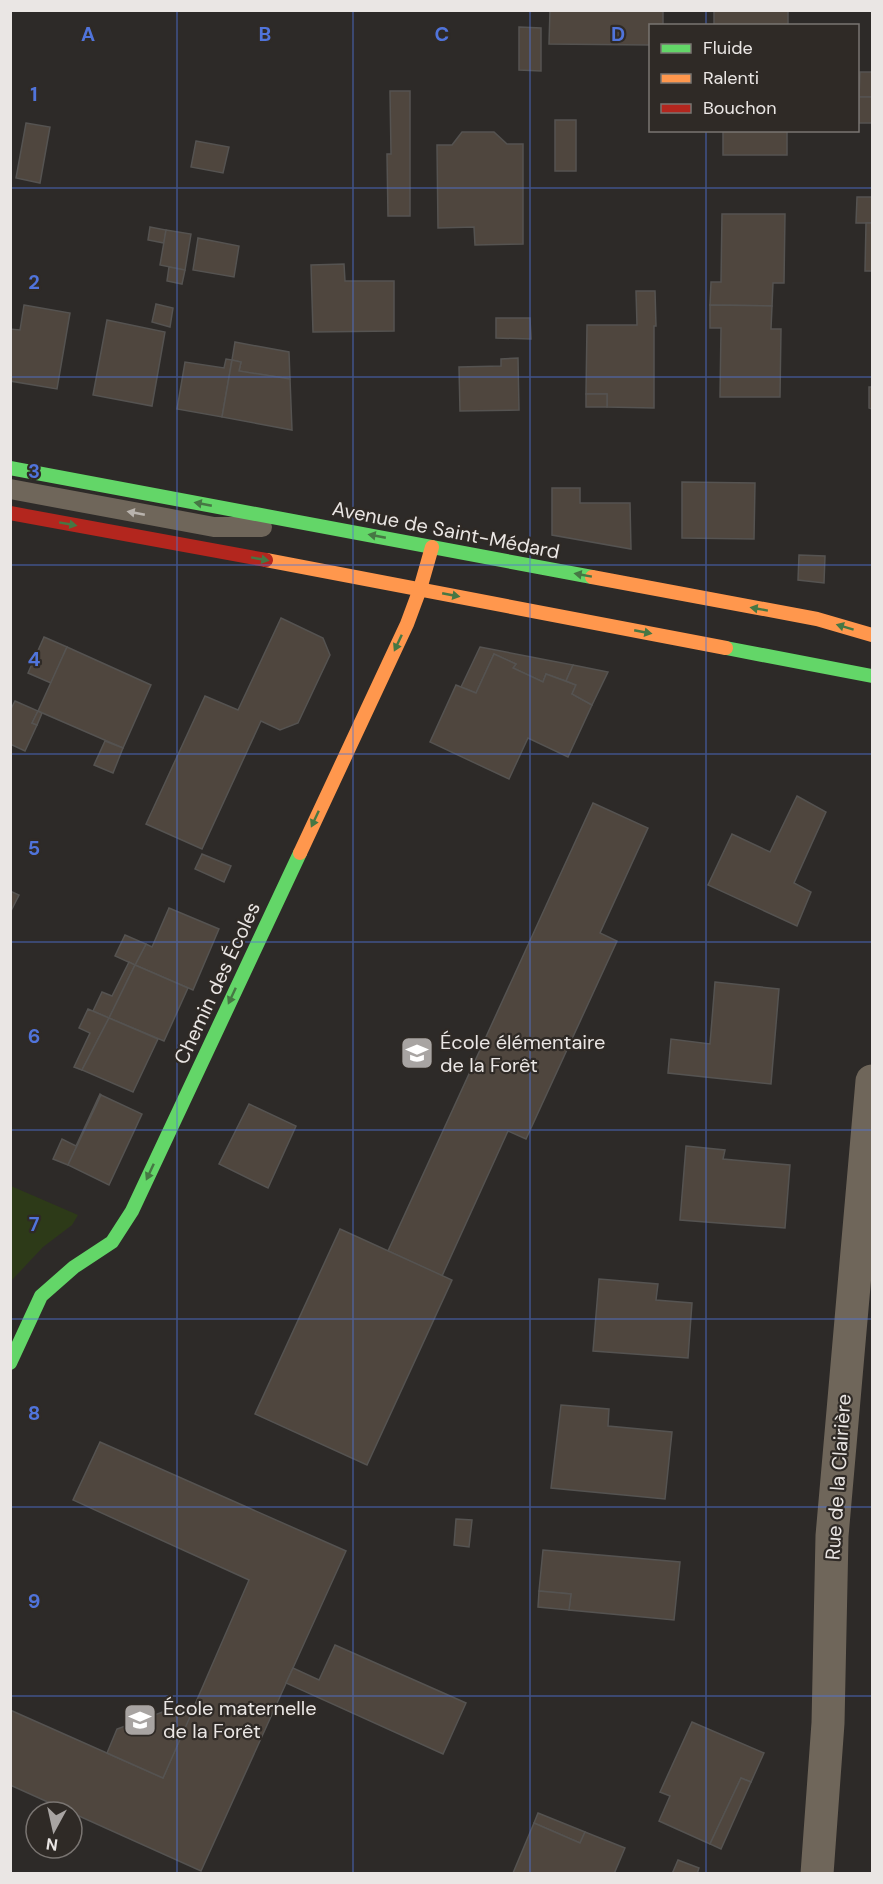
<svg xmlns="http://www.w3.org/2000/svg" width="883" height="1884" font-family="'DM Sans',sans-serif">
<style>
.green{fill:#2d3a18}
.building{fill:#4f463e;stroke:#555351;stroke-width:1.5}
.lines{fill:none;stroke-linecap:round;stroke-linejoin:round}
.lane{stroke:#6f665a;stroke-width:20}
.street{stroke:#6f665a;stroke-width:33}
.fast{stroke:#63d668;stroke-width:14}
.slow{stroke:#ff974d;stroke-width:14}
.jam{stroke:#b3261e;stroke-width:14}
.oneway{fill:#467744}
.oneway2{fill:#b9b3ad}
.grid{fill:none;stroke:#5074db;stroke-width:1.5;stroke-opacity:0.55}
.labels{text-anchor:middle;stroke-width:4.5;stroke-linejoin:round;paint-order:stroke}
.street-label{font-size:20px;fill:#eae6e4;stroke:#2f2a26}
.poi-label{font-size:20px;fill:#eae6e4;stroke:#2f2a26;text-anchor:start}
.grid-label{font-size:20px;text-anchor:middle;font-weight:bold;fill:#5074db;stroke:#2f2a26;stroke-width:4.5;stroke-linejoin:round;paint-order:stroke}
</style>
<rect width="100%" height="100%" fill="#2d2a28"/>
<!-- green -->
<polygon class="green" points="11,1186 78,1215 72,1225 43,1247 11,1281"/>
<!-- building -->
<g class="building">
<polygon points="550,10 663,10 663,26 650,26 650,45 549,44"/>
<rect x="714" y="10" width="74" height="16"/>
<polygon points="519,27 541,28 541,71 519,70"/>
<polygon points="860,72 872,72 872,97 859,97"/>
<polygon points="390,91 410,91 410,216 388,216 387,154 391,154"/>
<rect x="859" y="97" width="13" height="26"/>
<rect x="555" y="120" width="21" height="51"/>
<polygon points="26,123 50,127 40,183 16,178"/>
<rect x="723" y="130" width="64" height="25"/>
<polygon points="462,132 494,132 507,144 523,144 523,244 475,245 474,227 438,228 437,145 452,145"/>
<polygon points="196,141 229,147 223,173 191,167"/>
<polygon points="857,197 872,197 872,223 856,223"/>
<polygon points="722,214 785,214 784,283 773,283 772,306 710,305 711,282 721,282"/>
<polygon points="866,223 872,223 872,271 865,271"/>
<polygon points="150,227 166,230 164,243 148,240"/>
<polygon points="166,230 191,234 185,270 160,265"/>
<polygon points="198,238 239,246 234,277 193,270"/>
<polygon points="344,264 345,281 394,281 394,331 313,332 311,265"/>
<polygon points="169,267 185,270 182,284 167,281"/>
<polygon points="636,291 655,291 656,326 654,326 654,408 607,407 607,394 586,394 587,325 637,325"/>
<polygon points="156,304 173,308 170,327 152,322"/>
<polygon points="24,305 70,313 57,389 10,381 10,329 20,330"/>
<polygon points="710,305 772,306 771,329 781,329 780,397 720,397 721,328 710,328"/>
<polygon points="496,318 530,318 531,339 496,338"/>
<polygon points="107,320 165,332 152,406 93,395"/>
<polygon points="235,342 289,352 290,379 239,371 241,362 232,360"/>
<polygon points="518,358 519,410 460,411 459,367 501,366 501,359"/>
<polygon points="226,359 232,360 222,417 177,409 185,362 224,368"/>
<polygon points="232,360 241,362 239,371 290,379 292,430 222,417"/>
<polygon points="869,387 872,387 872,409 869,408"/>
<rect x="586" y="394" width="21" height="13"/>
<polygon points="682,482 755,483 754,539 682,538"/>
<polygon points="552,488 580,488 580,503 630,503 631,549 552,535"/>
<polygon points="799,555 825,556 824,583 798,580"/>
<polygon points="281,618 323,638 330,655 298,723 280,730 261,721 202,849 146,824 205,696 238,710"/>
<polygon points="44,637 67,647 51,683 28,673"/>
<polygon points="67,647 151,685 123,748 38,711"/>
<polygon points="480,647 573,665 566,681 546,674 543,682 513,668 516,664 494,654 476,693 461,687"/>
<polygon points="494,654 516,664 513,668 543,682 546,674 576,685 572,694 592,705 568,757 528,738 509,779 430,742 456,685 476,693"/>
<polygon points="573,665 608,672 592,705 572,694 576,685 566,681"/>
<polygon points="15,701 38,711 32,723 37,725 25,751 10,744 10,711"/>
<polygon points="38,711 42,713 37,725 32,723"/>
<polygon points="105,741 123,748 113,773 94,765"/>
<polygon points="797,796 826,812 794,883 811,892 797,926 708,885 732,834 770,852"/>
<polygon points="593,803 648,828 600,933 617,941 526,1139 508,1131 442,1276 388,1251"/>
<polygon points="202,854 231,866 224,882 195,869"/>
<polygon points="10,891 19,895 10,913"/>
<polygon points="169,908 219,929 193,990 135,965 146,944 152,947"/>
<polygon points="125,935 146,944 135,965 115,956"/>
<polygon points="129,962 135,965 109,1018 93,1011 102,992 112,996"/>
<polygon points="135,965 188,988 164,1041 109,1018"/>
<polygon points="715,982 779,989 771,1084 668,1073 671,1039 710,1044"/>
<polygon points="88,1009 109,1018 82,1070 74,1067 90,1033 79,1028"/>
<polygon points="109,1018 158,1039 133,1092 82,1070"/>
<polygon points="100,1094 101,1095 68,1165 53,1159 62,1139 76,1146"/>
<polygon points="101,1095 142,1114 109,1185 68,1165"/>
<polygon points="249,1104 296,1126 268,1188 219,1164"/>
<polygon points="686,1146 725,1150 723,1159 790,1165 785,1228 680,1220"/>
<polygon points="340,1229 452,1280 367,1465 255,1414"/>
<polygon points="599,1279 658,1284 656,1300 692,1303 688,1358 593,1351"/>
<polygon points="561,1405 609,1409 608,1426 672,1432 665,1499 551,1488"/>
<polygon points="100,1442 346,1551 201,1871 10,1785 10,1710 163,1778 249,1580 73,1500"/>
<polygon points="456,1519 472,1520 469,1547 454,1545"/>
<polygon points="543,1550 680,1562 674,1620 569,1610 571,1594 539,1591"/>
<polygon points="539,1591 571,1594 569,1610 538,1607"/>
<polygon points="335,1645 466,1703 443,1754 286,1683 293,1668 319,1680"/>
<polygon points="181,1705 193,1710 163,1778 107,1753 117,1729"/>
<polygon points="692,1722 764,1753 751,1782 741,1778 710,1844 659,1821 670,1796 660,1792"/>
<polygon points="741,1778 751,1782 721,1849 710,1844"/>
<polygon points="538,1813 585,1832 580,1843 534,1823"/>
<polygon points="534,1823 580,1843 585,1832 625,1848 614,1874 513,1873"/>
<polygon points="678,1860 699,1868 697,1874 672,1874"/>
</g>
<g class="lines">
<!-- lane -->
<polyline class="lane" points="10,489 214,527 262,527"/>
<!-- street -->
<polyline class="street" points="817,1874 828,1723 832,1536 872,1081"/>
<!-- fast -->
<g class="fast">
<polyline points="10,468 592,577"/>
<polyline points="726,648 872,676"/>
<polyline points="10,1363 41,1296 74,1267 112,1242 132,1211 300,853"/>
</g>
<!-- slow -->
<g class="slow">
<polyline points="266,560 726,648"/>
<polyline points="592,577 817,619 872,635"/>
<polyline points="300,853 407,624 420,589 432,547"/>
</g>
<!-- jam -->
<polyline class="jam" points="10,513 266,560"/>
</g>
<!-- one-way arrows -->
<defs><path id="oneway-solid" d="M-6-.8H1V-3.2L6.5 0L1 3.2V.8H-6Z" transform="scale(1.5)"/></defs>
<g class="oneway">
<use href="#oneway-solid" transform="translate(203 504) rotate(-169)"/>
<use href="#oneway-solid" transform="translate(68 524) rotate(10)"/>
<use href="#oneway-solid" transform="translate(377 536) rotate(-169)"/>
<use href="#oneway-solid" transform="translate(260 559) rotate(10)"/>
<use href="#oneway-solid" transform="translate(583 575) rotate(-170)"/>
<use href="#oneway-solid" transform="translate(451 595) rotate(11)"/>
<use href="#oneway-solid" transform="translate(759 609) rotate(-170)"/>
<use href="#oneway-solid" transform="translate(845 627) rotate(-163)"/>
<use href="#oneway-solid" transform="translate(643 632) rotate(11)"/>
<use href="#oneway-solid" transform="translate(398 643) rotate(115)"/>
<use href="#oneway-solid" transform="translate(315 819) rotate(115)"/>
<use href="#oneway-solid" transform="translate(232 996) rotate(115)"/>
<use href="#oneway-solid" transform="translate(150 1172) rotate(115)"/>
</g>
<use class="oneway2" href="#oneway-solid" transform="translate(136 513) rotate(-169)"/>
<!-- grid -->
<path class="grid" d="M 177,10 L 177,1874M 353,10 L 353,1874M 530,10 L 530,1874M 706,10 L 706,26M 706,130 L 706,1874M 10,188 L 872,188M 10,377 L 872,377M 10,565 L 872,565M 10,754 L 872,754M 10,942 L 872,942M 10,1130 L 872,1130M 10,1319 L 872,1319M 10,1507 L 872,1507M 10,1696 L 872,1696"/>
<!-- icons -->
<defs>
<g id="school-square" transform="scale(1.725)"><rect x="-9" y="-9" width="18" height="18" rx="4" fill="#a8a4a2" stroke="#2f2a26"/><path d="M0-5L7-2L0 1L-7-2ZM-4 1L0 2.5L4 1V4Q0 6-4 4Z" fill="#fff"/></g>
</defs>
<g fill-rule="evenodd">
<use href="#school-square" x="417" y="1053"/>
<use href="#school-square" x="140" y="1720"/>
</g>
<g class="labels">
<!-- street labels -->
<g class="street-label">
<text transform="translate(446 530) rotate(11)" y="7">Avenue de Saint-Médard</text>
<text transform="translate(217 983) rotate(-65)" y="7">Chemin des Écoles</text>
<text transform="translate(838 1477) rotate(-86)" y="7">Rue de la Clairière</text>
</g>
<!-- poi labels -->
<g class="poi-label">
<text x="440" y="1049">École élémentaire<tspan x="440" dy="23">de la Forêt</tspan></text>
<text x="163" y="1715">École maternelle<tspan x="163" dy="23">de la Forêt</tspan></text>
</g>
</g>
<g class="grid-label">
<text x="88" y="41">A</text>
<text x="265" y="41">B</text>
<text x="442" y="41">C</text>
<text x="618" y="41">D</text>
<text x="34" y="101">1</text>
<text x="34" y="289">2</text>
<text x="34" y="478">3</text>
<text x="34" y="666">4</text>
<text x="34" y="855">5</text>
<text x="34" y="1043">6</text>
<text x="34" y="1231">7</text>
<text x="34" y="1420">8</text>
<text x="34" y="1608">9</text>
</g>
<!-- border -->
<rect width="883" height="1884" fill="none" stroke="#eae6e4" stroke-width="24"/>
<!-- legend -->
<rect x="649" y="24" width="210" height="108" fill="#2f2a26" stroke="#7a7572" stroke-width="1.5"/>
<rect x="661" y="44" width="30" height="9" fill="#63d668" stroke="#7a7572" stroke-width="1.5"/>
<text x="703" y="54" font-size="18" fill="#eae6e4">Fluide</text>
<rect x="661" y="74" width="30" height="9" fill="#ff974d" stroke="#7a7572" stroke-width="1.5"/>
<text x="703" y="84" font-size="18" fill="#eae6e4">Ralenti</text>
<rect x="661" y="104" width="30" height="9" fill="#b3261e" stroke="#7a7572" stroke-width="1.5"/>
<text x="703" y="114" font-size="18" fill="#eae6e4">Bouchon</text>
<!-- north arrow -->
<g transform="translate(54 1830) rotate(188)"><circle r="28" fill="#2f2a26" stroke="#7a7572" stroke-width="1.5"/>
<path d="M0-4.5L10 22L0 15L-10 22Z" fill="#a8a4a2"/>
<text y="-9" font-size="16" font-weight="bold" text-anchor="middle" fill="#eae6e4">N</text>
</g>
</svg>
